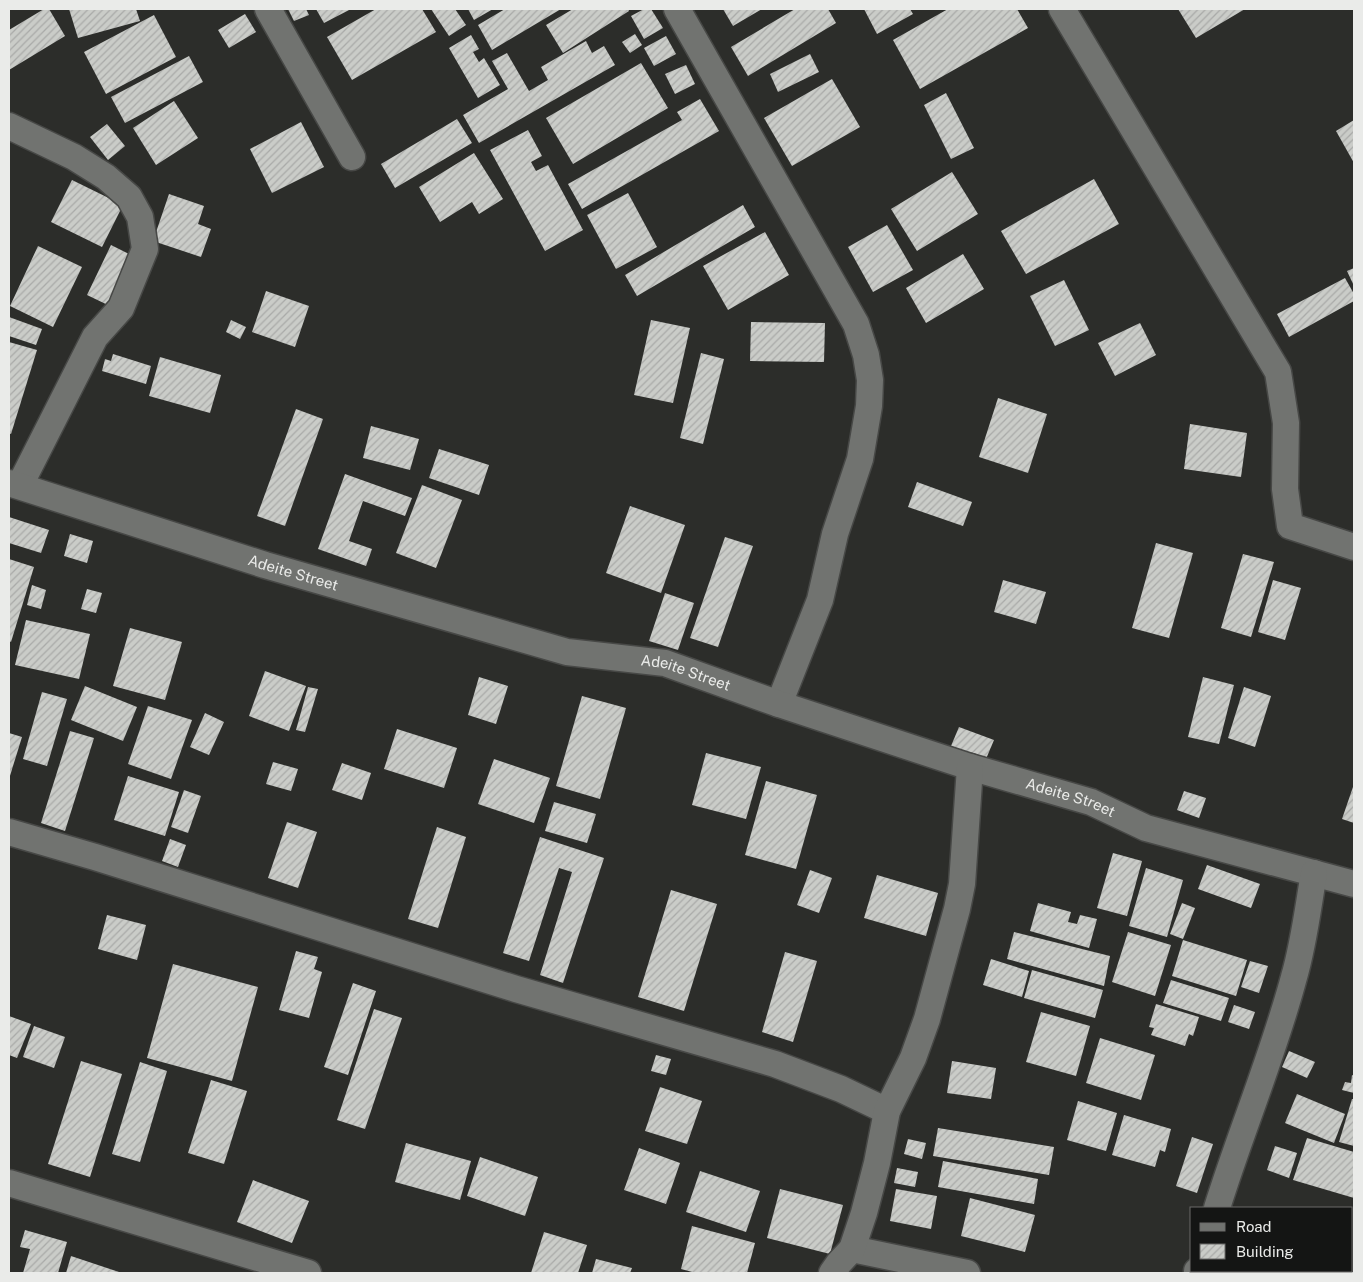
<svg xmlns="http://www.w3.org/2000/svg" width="1363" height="1282" font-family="'Public Sans',sans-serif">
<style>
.building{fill:url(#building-hatch)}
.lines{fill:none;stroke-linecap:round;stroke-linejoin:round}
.street-casing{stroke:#474846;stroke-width:29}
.street{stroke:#717370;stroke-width:26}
.labels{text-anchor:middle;stroke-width:5;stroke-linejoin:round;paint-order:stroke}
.street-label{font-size:15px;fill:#eaebe9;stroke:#141514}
</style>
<defs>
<pattern id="building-hatch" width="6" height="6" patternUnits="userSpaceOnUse" patternTransform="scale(1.25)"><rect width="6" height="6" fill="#caccc8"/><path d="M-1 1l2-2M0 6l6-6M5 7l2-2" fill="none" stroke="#a9aaa8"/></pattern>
</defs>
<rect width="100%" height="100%" fill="#2c2d2a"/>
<!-- building -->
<g class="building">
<polygon points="44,9 49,9 65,36 9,70 9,30"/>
<polygon points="69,9 136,9 140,21 78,38"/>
<polygon points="288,9 306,9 309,15 294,21"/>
<polygon points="316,9 351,9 324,23"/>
<polygon points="376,9 422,9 436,32 352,80 327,37"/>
<polygon points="431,9 455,9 466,25 449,36"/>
<polygon points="468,9 493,9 474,20"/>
<polygon points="505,9 561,9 492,50 478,25"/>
<polygon points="573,9 628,9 629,11 563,53 546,25"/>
<polygon points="644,9 651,9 663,28 644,39 631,16"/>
<polygon points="723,9 762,9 733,26"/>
<polygon points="795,9 828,9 836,23 748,76 731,47"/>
<polygon points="864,9 910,9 913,14 877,34"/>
<polygon points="948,9 1017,9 1028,28 920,89 893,40"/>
<polygon points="1178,9 1245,9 1196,38"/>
<polygon points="245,14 256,32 229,48 218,30"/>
<polygon points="154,15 176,57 106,94 84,52"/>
<polygon points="635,34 642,45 630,53 622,42"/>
<polygon points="471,35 479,49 473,52 479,62 484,58 500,85 478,98 449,48"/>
<polygon points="666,36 676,54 654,66 644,48"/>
<polygon points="586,41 592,53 604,46 615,65 479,143 463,115 508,89 492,61 507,53 529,91 548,80 541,67"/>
<polygon points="810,54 819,72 778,92 770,74"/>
<polygon points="189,56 203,82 125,123 111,97"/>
<polygon points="641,63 668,108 573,164 546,118"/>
<polygon points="686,65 695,84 675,94 665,74"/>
<polygon points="832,79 860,127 792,166 764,118"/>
<polygon points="946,93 974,148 951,159 924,105"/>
<polygon points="700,99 719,131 582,209 568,184 682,120 677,112"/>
<polygon points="174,101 198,138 156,165 133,128"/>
<polygon points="457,119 472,143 395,188 381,164"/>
<polygon points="1354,120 1354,163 1336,131"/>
<polygon points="301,122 324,167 272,193 250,149"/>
<polygon points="107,124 125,146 108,160 90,137"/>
<polygon points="528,130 542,156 531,162 536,171 548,165 583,230 545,251 490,150"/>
<polygon points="474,153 503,199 479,214 472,202 440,222 419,187"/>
<polygon points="952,172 978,214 917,251 891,209"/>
<polygon points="1094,179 1119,224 1026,274 1001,231"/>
<polygon points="72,180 123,205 102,247 51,222"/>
<polygon points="628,193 657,247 616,269 587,215"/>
<polygon points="169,194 204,206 198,224 211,229 201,257 153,241"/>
<polygon points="743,205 755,227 637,296 625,275"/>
<polygon points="887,225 913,270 873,292 848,247"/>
<polygon points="765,232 789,275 728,310 703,266"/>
<polygon points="111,245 135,257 112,307 87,295"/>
<polygon points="38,246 82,267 53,327 10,306"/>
<polygon points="963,254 984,289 926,323 906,288"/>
<polygon points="1354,268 1354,286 1347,271"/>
<polygon points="1345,278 1354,294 1354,301 1289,337 1277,314"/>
<polygon points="1064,280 1089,330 1055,346 1030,296"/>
<polygon points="266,291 309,306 295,347 252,332"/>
<polygon points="9,317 42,329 36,345 9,336"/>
<polygon points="231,320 246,327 240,339 226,332"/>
<polygon points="651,320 690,328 673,403 634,395"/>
<polygon points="751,322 825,323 824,362 750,361"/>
<polygon points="1140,323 1156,355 1115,376 1098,343"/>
<polygon points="9,342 37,350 11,434 9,433"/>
<polygon points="701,353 724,359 703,444 680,438"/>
<polygon points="113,354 151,366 146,384 102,371 105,359 111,361"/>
<polygon points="160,357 221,375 210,413 149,396"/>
<polygon points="998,398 1047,414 1028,473 979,457"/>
<polygon points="296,409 323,419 285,526 257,516"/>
<polygon points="1190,424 1247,433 1241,477 1184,469"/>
<polygon points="371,426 419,439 410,470 363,458"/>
<polygon points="439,449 489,465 479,495 429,478"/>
<polygon points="345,474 412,498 405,516 363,501 349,541 372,549 366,566 318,549"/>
<polygon points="917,482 972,502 963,526 908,507"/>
<polygon points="422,485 462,500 436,568 396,553"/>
<polygon points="630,506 685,525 661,593 606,573"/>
<polygon points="9,517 49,530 41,553 9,543"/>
<polygon points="70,534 93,541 87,563 64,556"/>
<polygon points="725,537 753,546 718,647 690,638"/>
<polygon points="1156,543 1193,553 1169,638 1132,628"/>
<polygon points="1243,554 1274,562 1251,637 1221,628"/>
<polygon points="9,559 34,567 11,642 9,641"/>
<polygon points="1003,580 1046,592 1036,624 994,612"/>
<polygon points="1273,580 1301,588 1285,640 1258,632"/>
<polygon points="32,585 46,590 41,609 27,605"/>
<polygon points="87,589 102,593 96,613 81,609"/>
<polygon points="665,593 694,603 678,650 649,641"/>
<polygon points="26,620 90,634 79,679 15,665"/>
<polygon points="130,628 182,642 165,700 113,686"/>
<polygon points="265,671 306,686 289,731 249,716"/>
<polygon points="479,677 508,686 496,724 468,715"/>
<polygon points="1203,677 1234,685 1219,744 1188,737"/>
<polygon points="85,686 137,707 123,741 71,720"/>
<polygon points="308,687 318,689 305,732 296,730"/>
<polygon points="1244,687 1271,696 1255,747 1228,738"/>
<polygon points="42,692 67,699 47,766 23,759"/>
<polygon points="582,696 626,708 600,799 556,786"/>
<polygon points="148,706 192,720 171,779 128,764"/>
<polygon points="205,713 224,722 209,755 190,747"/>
<polygon points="959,727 994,740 986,759 951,746"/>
<polygon points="397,729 457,748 444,788 384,769"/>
<polygon points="70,731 94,738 65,831 41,823"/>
<polygon points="9,733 22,737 9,779"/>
<polygon points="706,753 761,767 746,819 692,805"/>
<polygon points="494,759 550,778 534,823 478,804"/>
<polygon points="273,762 298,769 291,791 266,784"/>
<polygon points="342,763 371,773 362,800 332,790"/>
<polygon points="128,776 179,792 165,836 114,820"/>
<polygon points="766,781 817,795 796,869 745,855"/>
<polygon points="1354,784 1354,823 1342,819"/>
<polygon points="184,790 201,796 188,833 171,827"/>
<polygon points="1184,791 1206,798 1199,818 1177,810"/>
<polygon points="554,802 596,814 587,843 545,831"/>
<polygon points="287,822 317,832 298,888 268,878"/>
<polygon points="437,827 466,837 438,928 408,919"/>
<polygon points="540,837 604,858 563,983 540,975 572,872 559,868 529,961 503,953"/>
<polygon points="170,839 186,845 178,867 162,861"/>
<polygon points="1113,853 1142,861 1127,916 1097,908"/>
<polygon points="1207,865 1260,884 1251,908 1198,889"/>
<polygon points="1146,868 1183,880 1167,937 1129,926"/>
<polygon points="810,870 832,878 819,913 797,905"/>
<polygon points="877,875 938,893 926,936 864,918"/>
<polygon points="671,890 717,904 684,1011 638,997"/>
<polygon points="1038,903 1071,912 1068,922 1077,924 1080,915 1097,919 1089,948 1030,931"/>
<polygon points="1182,903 1195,908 1183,939 1170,934"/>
<polygon points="107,915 146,925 137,960 98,949"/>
<polygon points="1014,932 1110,956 1104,986 1007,959"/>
<polygon points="1128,932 1171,945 1155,996 1112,982"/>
<polygon points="1183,940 1247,960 1236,996 1172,976"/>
<polygon points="296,951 318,957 314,969 322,972 309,1018 279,1010"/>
<polygon points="785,952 817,961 793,1042 762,1032"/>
<polygon points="991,959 1029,971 1022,997 983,985"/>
<polygon points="1250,961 1268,966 1259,993 1241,987"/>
<polygon points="173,964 258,987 232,1081 147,1058"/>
<polygon points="1032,970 1103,990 1095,1018 1024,998"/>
<polygon points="1171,980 1229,998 1221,1021 1163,1003"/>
<polygon points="353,983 376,991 348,1075 324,1067"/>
<polygon points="1156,1004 1199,1017 1193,1036 1189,1034 1185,1046 1151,1035 1154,1028 1149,1027"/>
<polygon points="1234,1005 1255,1012 1249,1029 1228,1022"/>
<polygon points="374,1009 402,1018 365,1129 337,1120"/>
<polygon points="1041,1012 1090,1026 1076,1076 1026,1062"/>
<polygon points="9,1016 31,1024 17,1058 9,1055"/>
<polygon points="34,1026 65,1037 54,1068 23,1057"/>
<polygon points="1100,1038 1155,1055 1141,1100 1086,1083"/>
<polygon points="1289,1051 1315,1062 1307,1078 1282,1067"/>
<polygon points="656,1055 671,1059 666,1075 651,1071"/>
<polygon points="81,1061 122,1074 90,1177 48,1164"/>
<polygon points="952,1061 996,1068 991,1099 947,1093"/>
<polygon points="140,1062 167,1071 140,1162 112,1154"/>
<polygon points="1352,1075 1354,1076 1354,1093 1342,1090 1345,1082 1351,1083"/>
<polygon points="211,1080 247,1091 224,1164 188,1153"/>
<polygon points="660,1087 702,1101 687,1144 645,1131"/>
<polygon points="1297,1094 1345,1114 1334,1143 1285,1123"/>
<polygon points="1352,1099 1354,1099 1354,1146 1339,1142"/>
<polygon points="1078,1101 1117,1113 1106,1151 1067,1140"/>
<polygon points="1124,1115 1171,1129 1165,1152 1160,1150 1155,1167 1112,1155"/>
<polygon points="938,1128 1054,1147 1049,1175 933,1156"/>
<polygon points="1192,1137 1213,1144 1197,1193 1176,1186"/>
<polygon points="1307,1138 1354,1152 1354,1198 1293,1180"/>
<polygon points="908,1139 926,1143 922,1159 904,1154"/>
<polygon points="406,1143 471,1161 460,1200 395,1182"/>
<polygon points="1275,1146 1297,1153 1289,1178 1267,1170"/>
<polygon points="639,1148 680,1163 666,1204 624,1190"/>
<polygon points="480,1157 538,1177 525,1216 467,1196"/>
<polygon points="943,1161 1038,1179 1034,1204 938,1187"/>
<polygon points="897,1168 918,1172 915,1187 894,1183"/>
<polygon points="700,1171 760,1191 746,1232 686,1212"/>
<polygon points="253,1180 309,1201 292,1243 237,1222"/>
<polygon points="780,1189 843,1205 830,1254 767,1238"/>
<polygon points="896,1189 937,1196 931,1229 890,1221"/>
<polygon points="970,1198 1035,1215 1025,1252 961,1236"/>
<polygon points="692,1226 755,1243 747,1273 696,1273 681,1269"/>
<polygon points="25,1230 67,1242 58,1273 23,1273 30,1249 20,1247"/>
<polygon points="544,1232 587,1245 578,1273 531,1273"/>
<polygon points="71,1256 122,1273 66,1273"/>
<polygon points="596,1259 632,1268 630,1273 592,1273"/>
</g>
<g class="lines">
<!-- street casing -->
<g class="street-casing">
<g id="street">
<polyline points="268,9 352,157"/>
<polyline points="677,9 856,324 866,355 870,380 869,406 860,459 835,534 820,600 779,704"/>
<polyline points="1062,9 1278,372 1286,423 1285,489 1290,526 1354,547"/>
<polyline points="9,126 74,157 106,177 129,197 140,217 145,249 121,308 95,337 20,485"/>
<path id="s1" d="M 9,483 L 265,565 L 567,652 L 665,663 L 779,704 L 970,767 L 1091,802 L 1146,828 L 1354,884"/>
<polyline points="9,832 95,857 516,989 775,1064 841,1089 887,1111"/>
<polyline points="9,1183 308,1273"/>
<path d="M 1217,1208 C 1241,1131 1273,1056 1294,977 C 1304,943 1308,907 1314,873"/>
<polyline points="852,1249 967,1273"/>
<polyline points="832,1273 839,1263 852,1249 864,1213 877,1163 887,1111 913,1058 927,1019 957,909 962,884 970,767"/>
<polyline points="1197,1273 1197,1271"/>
</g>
</g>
<!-- street -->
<use href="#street" class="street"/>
</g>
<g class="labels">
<!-- street labels -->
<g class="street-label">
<text dy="5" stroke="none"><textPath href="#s1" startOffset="298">Adeite Street</textPath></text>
<text dy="5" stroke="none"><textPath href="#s1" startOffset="704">Adeite Street</textPath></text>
<text dy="5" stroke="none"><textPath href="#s1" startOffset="1109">Adeite Street</textPath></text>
</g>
</g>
<!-- border -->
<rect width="1363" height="1282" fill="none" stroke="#eaebe9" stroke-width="20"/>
<!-- legend -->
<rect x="1190" y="1207" width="162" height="65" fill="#141514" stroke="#6a6b69"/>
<rect x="1200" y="1223" width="25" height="8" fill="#717370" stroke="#6a6b69"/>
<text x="1236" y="1232" font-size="15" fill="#eaebe9">Road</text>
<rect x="1200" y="1244" width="25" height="15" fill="url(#building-hatch)" stroke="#6a6b69"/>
<text x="1236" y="1257" font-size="15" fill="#eaebe9">Building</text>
</svg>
